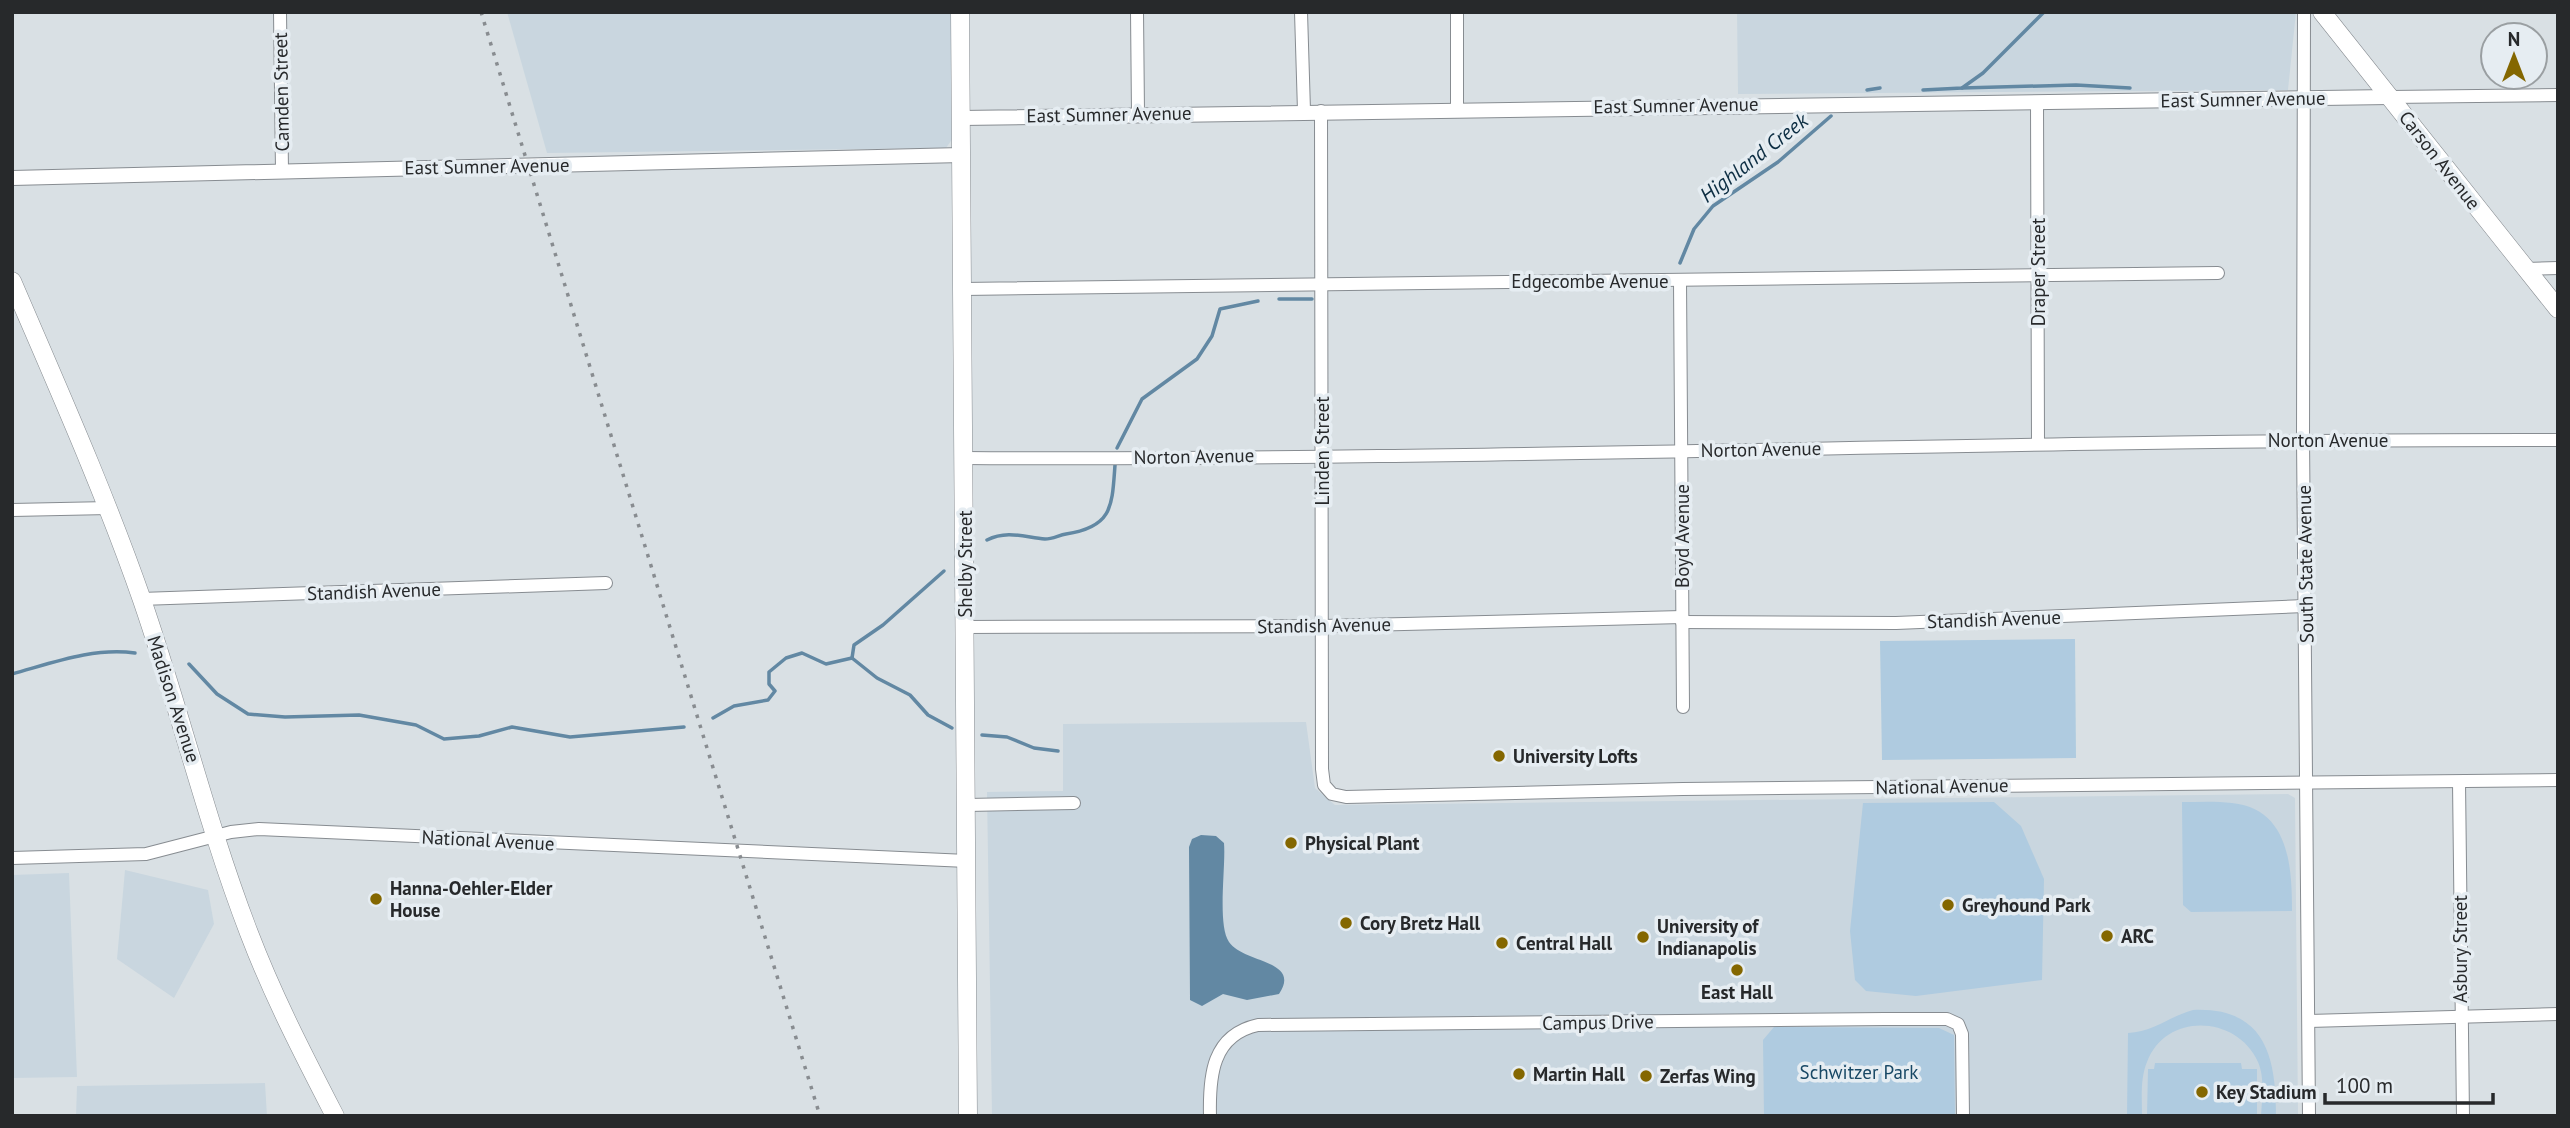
<svg xmlns="http://www.w3.org/2000/svg" width="2570" height="1128" font-family="'PT Sans',sans-serif">
<style>
.built{fill:#c9d6df}
.green{fill:#afcbe0}
.water{fill:#6288a3}
.lines{fill:none;stroke-linecap:round;stroke-linejoin:round}
.stream{stroke:#6288a3;stroke-width:3.5}
.minor-casing{stroke:#878c91;stroke-width:14}
.tertiary-casing{stroke:#878c91;stroke-width:16}
.secondary-casing{stroke:#878c91;stroke-width:19}
.minor{stroke:#fff;stroke-width:12}
.tertiary{stroke:#fff;stroke-width:14}
.secondary{stroke:#fff;stroke-width:18}
.rail{stroke:#888c90;stroke-width:3.5;stroke-dasharray:3.5 7;stroke-linecap:butt}
.poi-dot{fill:#846700;stroke:#e6edf2;stroke-width:2.5}
.labels{text-anchor:middle;stroke-width:7;stroke-linejoin:round;paint-order:stroke}
.street-label{font-size:19px;fill:#27292b;stroke:#e6edf2}
.poi-label{font-size:19px;font-weight:bold;fill:#27292b;stroke:#e6edf2;text-anchor:start}
.park-label{font-size:19px;fill:#184865;stroke:#e6edf2}
.water-label{font-size:21px;font-style:italic;fill:#0d2e43;stroke:#e6edf2}
</style>
<rect width="100%" height="100%" fill="#d9e0e4"/>
<!-- built -->
<g class="built">
<polygon points="507,12 951,12 953,138 946,148 547,153"/>
<polygon points="1737,12 2296,12 2288,90 1738,94"/>
<polygon points="1306,722 1315,788 1335,805 2288,794 2295,798 2298,1116 992,1116 987,792 1063,791 1063,724"/>
<polygon points="125,870 208,890 214,924 174,998 117,959"/>
<polygon points="69,873 77,1077 12,1078 12,875"/>
<polygon points="265,1083 267,1116 76,1116 77,1086"/>
</g>
<!-- green -->
<g class="green">
<polygon points="2075,639 2076,758 1882,760 1880,641"/>
<polygon points="1994,802 2021,826 2044,879 2042,980 1916,996 1866,991 1855,980 1850,931 1863,803"/>
<path d="M 2182,802 C 2198,802 2216,801 2232,803 C 2289,809 2292,866 2292,911 L 2191,912 L 2183,905 Z"/>
<path d="M 2193,1010 C 2265,1007 2276,1056 2276,1116 L 2261,1116 C 2262,1099 2265,1078 2258,1062 C 2237,1015 2166,1012 2147,1062 C 2140,1079 2142,1098 2142,1116 L 2127,1116 L 2128,1033 C 2153,1032 2168,1017 2193,1010 Z"/>
<polygon points="1774,1027 1939,1028 1954,1035 1955,1116 1764,1116 1763,1040"/>
<polygon points="2155,1063 2241,1063 2242,1069 2257,1069 2257,1116 2147,1116 2148,1069 2154,1069"/>
</g>
<!-- water -->
<path class="water" d="M 1201,835 L 1216,836 L 1224,843 C 1226,867 1217,924 1229,942 C 1243,963 1302,960 1279,994 L 1247,1000 L 1223,994 L 1202,1006 L 1190,1000 L 1189,847 L 1192,839 Z"/>
<g class="lines">
<!-- stream -->
<g class="stream">
<polyline points="1962,88 2076,85 2130,88"/>
<polyline points="1867,90 1880,88"/>
<polyline points="1923,90 1962,88 1983,73 2044,12"/>
<polyline points="1680,263 1694,229 1713,206 1778,162 1831,116"/>
<polyline points="1279,299 1312,299"/>
<polyline points="1117,448 1142,399 1197,359 1212,336 1220,309 1258,301"/>
<path d="M 987,540 C 1007,530 1024,537 1045,539 C 1053,539 1059,535 1066,534 C 1113,527 1112,506 1115,465"/>
<polyline points="852,658 854,645 883,625 944,571"/>
<polyline points="852,658 877,678 910,695 928,715 952,728"/>
<polyline points="189,664 217,694 248,714 285,717 359,715 416,725 444,739 479,736 512,727 570,737 684,727"/>
<path d="M 12,674 C 52,663 94,647 135,653"/>
<polyline points="713,718 734,706 768,700 775,691 769,684 769,672 786,658 802,653 826,664 852,658"/>
<polyline points="982,735 1007,737 1034,748 1058,751"/>
</g>
<!-- minor casing -->
<g class="minor-casing">
<g id="minor">
<polyline points="280,12 282,171"/>
<polyline points="1137,12 1138,113"/>
<polyline points="1301,12 1304,111"/>
<polyline points="2304,12 2303,439 2309,1116"/>
<polyline points="2390,97 2558,95"/>
<polyline points="2037,102 2038,443"/>
<polyline points="1457,108 1457,12"/>
<polyline points="1321,111 1322,769 1324,785 1332,794 1346,797 1683,789 2558,780"/>
<polyline points="2526,269 2558,268"/>
<polyline points="1680,281 1683,707"/>
<polyline points="963,289 2218,273"/>
<path d="M 964,458 C 1495,461 2026,439 2558,440"/>
<polyline points="12,510 109,508"/>
<polyline points="141,599 606,583"/>
<polyline points="1682,622 1896,623 2305,606"/>
<polyline points="965,627 1323,626 1682,617"/>
<polyline points="2459,782 2463,1116"/>
<polyline points="967,805 1074,803"/>
<polyline points="12,858 146,854 231,832 259,829 967,861"/>
<polyline points="2309,1021 2558,1014"/>
<path d="M 1210,1116 C 1209,1076 1212,1035 1258,1025 L 1885,1019 L 1947,1019 L 1958,1024 L 1962,1034 L 1963,1116"/>
</g>
</g>
<!-- tertiary casing -->
<g class="tertiary-casing">
<g id="tertiary">
<polyline points="961,118 2390,97"/>
<polyline points="12,178 962,155"/>
</g>
</g>
<!-- secondary casing -->
<g class="secondary-casing">
<g id="secondary">
<polyline points="960,12 968,1116"/>
<polyline points="2322,12 2558,309"/>
<path d="M 12,281 C 57,386 104,491 142,600 C 180,710 207,824 249,933 C 273,996 304,1056 335,1116"/>
</g>
</g>
<!-- minor -->
<use href="#minor" class="minor"/>
<!-- tertiary -->
<use href="#tertiary" class="tertiary"/>
<!-- secondary -->
<use href="#secondary" class="secondary"/>
<!-- rail -->
<polyline class="rail" points="481,12 820,1116"/>
</g>
<!-- markers -->
<g class="poi-dot">
<circle cx="1499" cy="756" r="7"/>
<circle cx="1291" cy="843" r="7"/>
<circle cx="376" cy="899" r="7"/>
<circle cx="1948" cy="905" r="7"/>
<circle cx="1346" cy="923" r="7"/>
<circle cx="2107" cy="936" r="7"/>
<circle cx="1643" cy="937" r="7"/>
<circle cx="1502" cy="943" r="7"/>
<circle cx="1737" cy="970" r="7"/>
<circle cx="1519" cy="1074" r="7"/>
<circle cx="1646" cy="1076" r="7"/>
<circle cx="2202" cy="1092" r="7"/>
</g>
<g class="labels">
<!-- street labels -->
<g class="street-label">
<text transform="translate(281 92) rotate(-91)" y="7">Camden Street</text>
<text transform="translate(2243 99) rotate(-1)" y="7">East Sumner Avenue</text>
<text transform="translate(1676 105) rotate(-1)" y="7">East Sumner Avenue</text>
<text transform="translate(1109 114) rotate(-1)" y="7">East Sumner Avenue</text>
<text transform="translate(2440 160) rotate(52)" y="7">Carson Avenue</text>
<text transform="translate(487 166) rotate(-1)" y="7">East Sumner Avenue</text>
<text transform="translate(2038 272) rotate(-90)" y="7">Draper Street</text>
<text x="1590" y="288">Edgecombe Avenue</text>
<text x="2328" y="447">Norton Avenue</text>
<text transform="translate(1761 449) rotate(-1)" y="7">Norton Avenue</text>
<text transform="translate(1322 451) rotate(-90)" y="7">Linden Street</text>
<text transform="translate(1194 456) rotate(-1)" y="7">Norton Avenue</text>
<text transform="translate(1682 536) rotate(-90)" y="7">Boyd Avenue</text>
<text transform="translate(965 564) rotate(-90)" y="7">Shelby Street</text>
<text transform="translate(2305 564) rotate(-91)" y="7">South State Avenue</text>
<text transform="translate(374 591) rotate(-2)" y="7">Standish Avenue</text>
<text transform="translate(1994 619) rotate(-2)" y="7">Standish Avenue</text>
<text transform="translate(1324 625) rotate(-1)" y="7">Standish Avenue</text>
<text transform="translate(174 699) rotate(72)" y="7">Madison Avenue</text>
<text transform="translate(1942 786) rotate(-1)" y="7">National Avenue</text>
<text transform="translate(488 840) rotate(3)" y="7">National Avenue</text>
<text transform="translate(2460 949) rotate(-90)" y="7">Asbury Street</text>
<text transform="translate(1598 1022) rotate(-1)" y="7">Campus Drive</text>
</g>
<!-- poi labels -->
<g class="poi-label">
<text x="1513" y="763">University Lofts</text>
<text x="1305" y="850">Physical Plant</text>
<text x="390" y="895">Hanna-Oehler-Elder<tspan x="390" dy="22">House</tspan></text>
<text x="1962" y="912">Greyhound Park</text>
<text x="1360" y="930">Cory Bretz Hall</text>
<text x="1657" y="933">University of<tspan x="1657" dy="22">Indianapolis</tspan></text>
<text x="2121" y="943">ARC</text>
<text x="1516" y="950">Central Hall</text>
<text x="1737" y="999" text-anchor="middle">East Hall</text>
<text x="1533" y="1081">Martin Hall</text>
<text x="1660" y="1083">Zerfas Wing</text>
<text x="2216" y="1099">Key Stadium</text>
</g>
<!-- park labels -->
<g class="park-label">
<text x="1859" y="1079">Schwitzer Park</text>
</g>
<!-- water labels -->
<g class="water-label">
<text transform="translate(1754 158) rotate(-38)" y="7">Highland Creek</text>
</g>
</g>
<!-- border -->
<rect width="2570" height="1128" fill="none" stroke="#27292b" stroke-width="28"/>
<!-- north arrow -->
<g transform="translate(2514 56)"><circle r="33" fill="#e6edf2" stroke="#9a9fa2" stroke-width="2"/>
<path d="M0-5L12 26L0 18L-12 26Z" fill="#846700"/>
<text y="-10" font-size="19" font-weight="bold" text-anchor="middle" fill="#27292b">N</text>
</g>
<!-- scale -->
<path d="M2325 1093v10h168v-10" fill="none" stroke="#27292b" stroke-width="3.5"/>
<text x="2336" y="1093" font-size="21" fill="#27292b" stroke="#e6edf2" stroke-width="5" paint-order="stroke">100 m</text>
</svg>
